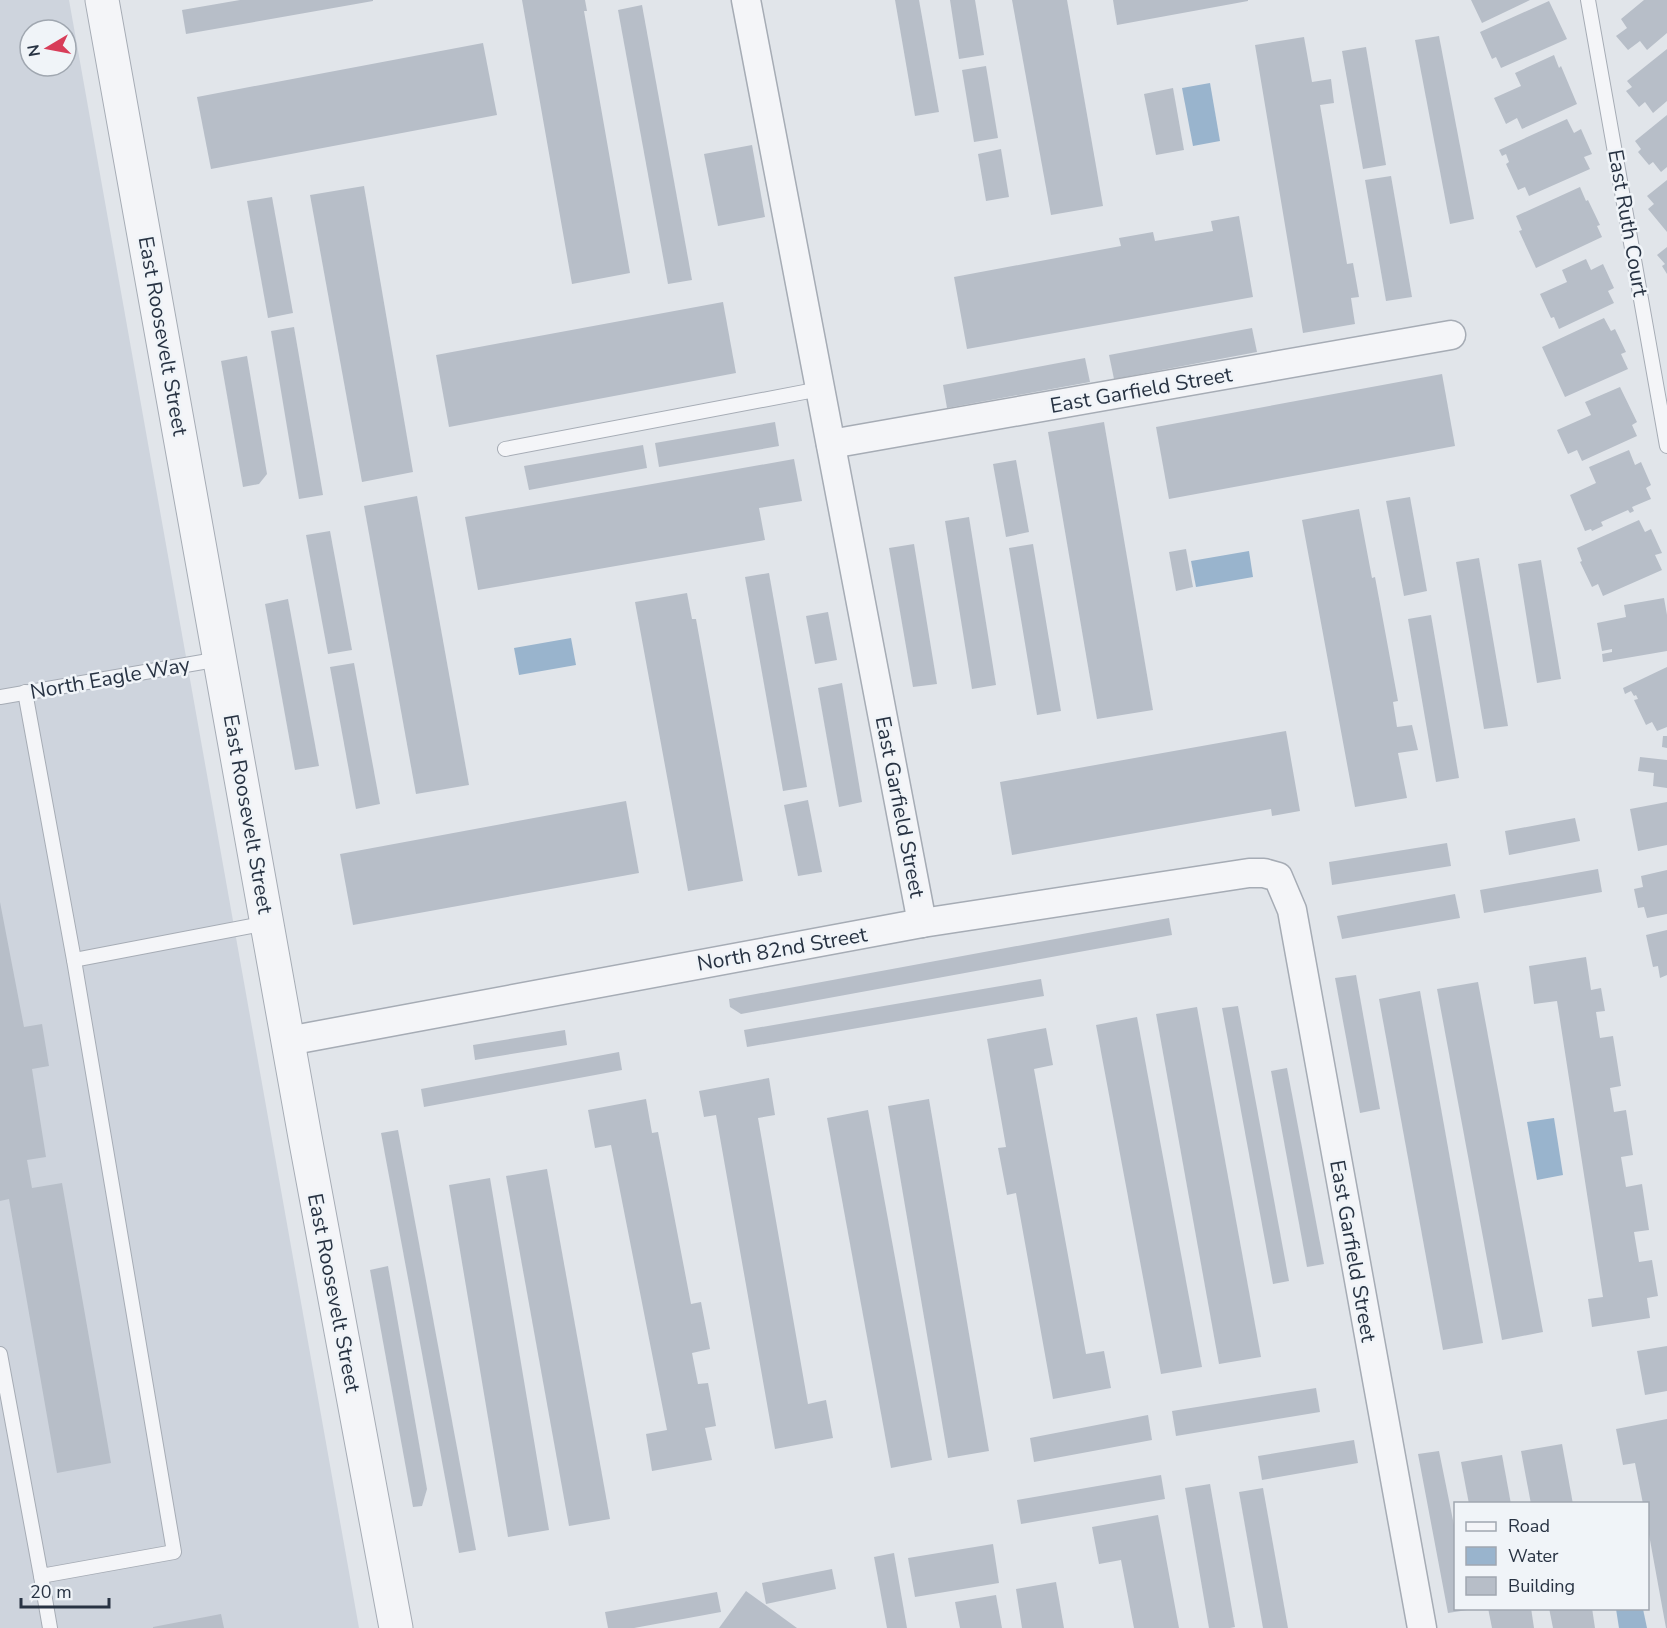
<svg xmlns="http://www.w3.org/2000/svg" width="1667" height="1628" font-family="'Nunito Sans',sans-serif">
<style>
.built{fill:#ced4dd;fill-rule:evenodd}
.water{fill:#99b4cd}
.building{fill:#b7bec8}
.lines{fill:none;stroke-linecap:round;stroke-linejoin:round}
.service-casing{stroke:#a6acb5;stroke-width:16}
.minor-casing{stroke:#a6acb5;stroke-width:31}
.tertiary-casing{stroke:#a6acb5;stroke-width:35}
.service{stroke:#f4f5f8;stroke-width:14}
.minor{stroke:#f4f5f8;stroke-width:28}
.tertiary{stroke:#f4f5f8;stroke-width:33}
.labels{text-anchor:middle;stroke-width:5;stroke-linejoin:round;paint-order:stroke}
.street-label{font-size:21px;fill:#283343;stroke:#f0f4f8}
</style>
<rect width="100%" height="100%" fill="#e1e5ea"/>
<!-- built -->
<path class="built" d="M 0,0 L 69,0 L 359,1628 L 0,1628 ZM 30,30 L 66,30 L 66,66 L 30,66 Z"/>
<!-- water -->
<g class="water">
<polygon points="1210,83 1220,141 1193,146 1182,88"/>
<polygon points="1249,551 1253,577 1196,587 1191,561"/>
<polygon points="571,638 576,665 519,675 514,648"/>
<polygon points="1554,1118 1563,1175 1537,1180 1527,1122"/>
<polygon points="1616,1609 1643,1609 1647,1628 1619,1628"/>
</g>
<!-- building -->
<g class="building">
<polygon points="240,0 373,0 373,1 186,34 182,10"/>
<polygon points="522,0 585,0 587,11 584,11 630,273 572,284"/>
<polygon points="895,0 919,0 939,112 915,116"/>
<polygon points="950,0 975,0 984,55 959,59"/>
<polygon points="1012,0 1067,0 1103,206 1051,215"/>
<polygon points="1113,0 1248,0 1248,1 1117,25"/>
<polygon points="1471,0 1530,0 1482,23"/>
<polygon points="1644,0 1667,0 1667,33 1647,50 1640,41 1628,50 1616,36 1627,28 1621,19"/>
<polygon points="1549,1 1567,39 1501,68 1496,57 1492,59 1480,32"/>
<polygon points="642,5 692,280 668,284 618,10"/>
<polygon points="1439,36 1474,219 1450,224 1415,40"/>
<polygon points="1304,37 1312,82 1331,79 1334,103 1320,105 1347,264 1353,263 1359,297 1351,298 1355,324 1303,333 1255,45"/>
<polygon points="483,43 497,115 211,169 197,97"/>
<polygon points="1366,47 1386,165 1363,169 1342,51"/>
<polygon points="1667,49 1667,101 1653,113 1645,102 1639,107 1626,91 1632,87 1627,81"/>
<polygon points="1554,55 1559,68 1561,66 1577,104 1522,129 1517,118 1506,124 1494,98 1521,86 1515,73"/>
<polygon points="986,66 998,138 974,142 962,70"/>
<polygon points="1173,88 1184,150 1156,155 1144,94"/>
<polygon points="1667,115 1667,167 1661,172 1653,162 1649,165 1638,152 1641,149 1635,141"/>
<polygon points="1567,119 1574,133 1581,129 1592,154 1584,157 1590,169 1529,196 1525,187 1518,190 1506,164 1509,162 1506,154 1502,156 1499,150"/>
<polygon points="752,145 765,217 718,226 704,154"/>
<polygon points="1001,149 1009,197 986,201 978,154"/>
<polygon points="1391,176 1412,297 1386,301 1365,180"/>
<polygon points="1667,180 1667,232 1648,209 1654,204 1647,196"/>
<polygon points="364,186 413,472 362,482 310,195"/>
<polygon points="1580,187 1586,201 1588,200 1600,225 1597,226 1602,237 1536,268 1519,231 1522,230 1516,216"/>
<polygon points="272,197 293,313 268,318 247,201"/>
<polygon points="1239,216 1253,297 967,349 954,277 1121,246 1119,238 1153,232 1155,241 1213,231 1211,221"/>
<polygon points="1667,247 1667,274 1662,266 1665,264 1657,255"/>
<polygon points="1586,259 1591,270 1603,264 1614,288 1608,291 1614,303 1559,329 1554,317 1551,318 1540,294 1567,282 1562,270"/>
<polygon points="723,302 736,373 449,427 436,355"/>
<polygon points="1604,318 1611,331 1615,329 1626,352 1621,354 1628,369 1565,397 1542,347"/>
<polygon points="294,327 323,495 299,499 271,331"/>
<polygon points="1252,328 1257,352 1114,379 1109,355"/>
<polygon points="247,356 267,474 259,484 243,487 221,361"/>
<polygon points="1085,358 1090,382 947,408 943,385"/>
<polygon points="1442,374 1455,446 1169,499 1156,427"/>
<polygon points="1620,387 1637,422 1632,425 1637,436 1582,461 1577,450 1568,454 1557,430 1591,415 1585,402"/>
<polygon points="775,422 779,446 659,467 655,443"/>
<polygon points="1104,422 1153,710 1097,719 1048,432"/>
<polygon points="643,445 647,468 529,490 524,466"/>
<polygon points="1629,450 1635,465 1641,462 1651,485 1646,488 1651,499 1632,507 1634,511 1630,513 1628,510 1601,522 1603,526 1592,531 1591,529 1585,531 1570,495 1596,483 1589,467"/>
<polygon points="794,459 802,501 759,508 765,540 478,590 465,517"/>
<polygon points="1016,460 1029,532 1006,537 993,464"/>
<polygon points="417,496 469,785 416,794 364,506"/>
<polygon points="1410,497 1427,591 1404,596 1386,501"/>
<polygon points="1359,509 1372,578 1375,577 1398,701 1393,702 1397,727 1412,725 1418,750 1398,753 1407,798 1355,807 1302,520"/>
<polygon points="969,517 996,685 972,689 945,521"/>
<polygon points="1639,520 1645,532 1651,529 1662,553 1655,555 1662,570 1603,596 1598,584 1592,587 1580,562 1582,561 1577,548"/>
<polygon points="330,531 352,650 328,654 306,535"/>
<polygon points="914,544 937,684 913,687 889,548"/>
<polygon points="1033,544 1061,711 1037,715 1009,548"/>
<polygon points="1186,549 1193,587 1176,591 1169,552"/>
<polygon points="1479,558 1508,726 1484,729 1456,562"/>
<polygon points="1541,560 1561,679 1537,683 1518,564"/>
<polygon points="769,573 807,787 783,791 745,577"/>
<polygon points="687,593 692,619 696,619 743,881 688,891 635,602"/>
<polygon points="1664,598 1667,615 1667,651 1603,662 1602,654 1612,652 1612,649 1602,651 1597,623 1626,617 1624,605"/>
<polygon points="288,599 319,766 295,770 265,604"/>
<polygon points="828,612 837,660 815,664 806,616"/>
<polygon points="1431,615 1459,778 1436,782 1408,619"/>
<polygon points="354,663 380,804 356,809 330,667"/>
<polygon points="1667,667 1667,727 1657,731 1652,722 1646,725 1634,700 1638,699 1636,695 1634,696 1631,691 1625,694 1623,688"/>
<polygon points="842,683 862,802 839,807 818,688"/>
<polygon points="1286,731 1300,811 1272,816 1271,809 1012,855 1000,782"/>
<polygon points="1663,736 1667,736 1667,748 1662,747"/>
<polygon points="1640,757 1667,760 1667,788 1653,786 1654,773 1638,771"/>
<polygon points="808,800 822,872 798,876 784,805"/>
<polygon points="626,801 639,873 353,925 340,854"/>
<polygon points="1667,802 1667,845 1638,851 1630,809"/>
<polygon points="1575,818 1580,841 1509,855 1505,831"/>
<polygon points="1447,843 1451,866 1332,885 1329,862"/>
<polygon points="1598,869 1602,892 1484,913 1480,890"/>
<polygon points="1667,870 1667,914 1647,918 1644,907 1638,908 1634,889 1643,887 1641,876"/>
<polygon points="1455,894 1460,918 1342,939 1337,916"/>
<polygon points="0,902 24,1027 42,1024 49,1066 32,1069 46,1157 27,1160 32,1188 62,1183 111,1463 57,1473 9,1199 0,1201"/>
<polygon points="1169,918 1172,935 741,1014 730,1007 729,999"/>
<polygon points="1667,930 1667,975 1660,978 1658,966 1653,967 1646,935"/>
<polygon points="1586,957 1591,990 1601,988 1605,1011 1596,1012 1600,1038 1613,1036 1621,1086 1610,1088 1614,1112 1626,1110 1633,1155 1621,1157 1626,1187 1642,1184 1649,1230 1634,1232 1639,1262 1652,1260 1658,1296 1647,1298 1650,1318 1592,1327 1588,1299 1603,1297 1557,1001 1534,1004 1529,966"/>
<polygon points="1356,975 1380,1109 1360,1113 1335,978"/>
<polygon points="1041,979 1044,996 747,1047 744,1030"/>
<polygon points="1478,982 1543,1332 1502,1340 1437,989"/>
<polygon points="1420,991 1483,1343 1443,1350 1379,999"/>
<polygon points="1238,1006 1289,1281 1273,1284 1222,1008"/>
<polygon points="1197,1007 1261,1357 1219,1364 1156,1014"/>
<polygon points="1137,1017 1202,1367 1161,1374 1096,1025"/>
<polygon points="1046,1028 1053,1065 1034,1069 1086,1354 1104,1351 1111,1388 1053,1399 1016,1193 1007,1195 998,1148 1006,1147 987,1039"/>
<polygon points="565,1030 567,1045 475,1060 473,1045"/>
<polygon points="619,1052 622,1070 424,1107 421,1089"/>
<polygon points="1287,1068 1324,1264 1307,1267 1271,1071"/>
<polygon points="769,1078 775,1115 758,1118 808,1404 826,1400 833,1438 775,1449 716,1115 704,1117 699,1091"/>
<polygon points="646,1099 652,1133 658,1132 691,1304 701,1302 710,1349 692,1353 698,1384 708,1383 716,1426 705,1428 712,1460 652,1471 646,1434 667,1430 611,1145 595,1148 588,1110"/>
<polygon points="929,1099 989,1451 948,1458 888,1106"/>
<polygon points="868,1110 932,1460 891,1468 827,1118"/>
<polygon points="398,1130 476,1550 459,1553 381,1133"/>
<polygon points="547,1169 610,1519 569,1526 506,1176"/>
<polygon points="490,1178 549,1530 508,1537 449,1185"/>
<polygon points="388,1266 427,1489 422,1506 413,1507 370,1270"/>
<polygon points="1667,1346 1667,1391 1645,1395 1637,1351"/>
<polygon points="1316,1388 1320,1412 1176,1436 1172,1411"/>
<polygon points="1148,1415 1152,1440 1034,1462 1030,1438"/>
<polygon points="1667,1419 1667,1628 1666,1628 1648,1529 1648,1504 1643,1504 1635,1463 1623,1465 1616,1429"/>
<polygon points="1354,1440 1358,1463 1262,1480 1258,1456"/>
<polygon points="1562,1444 1573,1504 1531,1504 1521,1451"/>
<polygon points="1439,1451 1456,1535 1456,1608 1467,1610 1448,1613 1418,1454"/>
<polygon points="1502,1455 1511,1504 1469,1504 1461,1462"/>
<polygon points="1161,1475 1165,1499 1021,1524 1017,1500"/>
<polygon points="1210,1484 1235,1627 1230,1628 1209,1628 1185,1488"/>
<polygon points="1263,1488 1288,1628 1263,1628 1239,1492"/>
<polygon points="1158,1515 1179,1628 1134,1628 1121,1560 1099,1564 1092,1527"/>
<polygon points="993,1544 999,1583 915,1597 908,1558"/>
<polygon points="894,1553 907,1628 887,1628 874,1557"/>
<polygon points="832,1569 836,1589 766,1604 762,1583"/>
<polygon points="1056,1582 1064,1628 1022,1628 1016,1589"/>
<polygon points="746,1591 797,1628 719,1628"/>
<polygon points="717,1592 721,1612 634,1628 608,1628 605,1612"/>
<polygon points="996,1595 1002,1628 960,1628 955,1602"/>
<polygon points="1488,1608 1531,1608 1534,1628 1492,1628"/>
<polygon points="1549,1608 1592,1608 1595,1628 1553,1628"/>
<polygon points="221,1614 224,1628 153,1628 153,1627"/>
</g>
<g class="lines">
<!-- service casing -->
<g class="service-casing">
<g id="service">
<polyline points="1588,0 1667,446"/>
<polyline points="505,449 820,389"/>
<polyline points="0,697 220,659"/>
<polyline points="74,960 267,923"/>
<polyline points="0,1354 41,1576 174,1552 74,960 25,692"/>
<polyline points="41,1576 50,1628"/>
</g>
</g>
<!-- minor casing -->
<g class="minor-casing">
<g id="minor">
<polyline points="746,0 922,923"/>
<polyline points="831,444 1451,335"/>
<polyline points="288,1041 922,923 1249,873 1264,873 1278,877 1292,910 1422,1628"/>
</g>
</g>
<!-- tertiary casing -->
<g class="tertiary-casing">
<polyline id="tertiary" points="102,0 305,1137 396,1628"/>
</g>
<!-- service -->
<use href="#service" class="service"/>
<!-- minor -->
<use href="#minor" class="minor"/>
<!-- tertiary -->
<use href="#tertiary" class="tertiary"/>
</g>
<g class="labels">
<!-- street labels -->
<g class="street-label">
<text transform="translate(1628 223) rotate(80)" y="7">East Ruth Court</text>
<text transform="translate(163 336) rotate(80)" y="7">East Roosevelt Street</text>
<text transform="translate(1141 390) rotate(-10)" y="7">East Garfield Street</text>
<text transform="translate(110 678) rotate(-10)" y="7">North Eagle Way</text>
<text transform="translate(900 807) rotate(79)" y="7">East Garfield Street</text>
<text transform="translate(248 814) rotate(80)" y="7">East Roosevelt Street</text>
<text transform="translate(782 949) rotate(-10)" y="7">North 82nd Street</text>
<text transform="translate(1353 1251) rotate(80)" y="7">East Garfield Street</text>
<text transform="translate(334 1293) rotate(79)" y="7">East Roosevelt Street</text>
</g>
</g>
<!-- legend -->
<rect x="1454" y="1502" width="195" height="108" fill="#f0f4f8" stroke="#a0a7b0" stroke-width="1.5"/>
<rect x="1466" y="1522" width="30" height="9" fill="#f4f5f8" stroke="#a0a7b0" stroke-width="1.5"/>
<text x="1508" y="1532" font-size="18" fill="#283343">Road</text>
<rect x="1466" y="1547" width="30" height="18" fill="#99b4cd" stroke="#a0a7b0" stroke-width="1.5"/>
<text x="1508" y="1562" font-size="18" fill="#283343">Water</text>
<rect x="1466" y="1577" width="30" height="18" fill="#b7bec8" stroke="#a0a7b0" stroke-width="1.5"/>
<text x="1508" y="1592" font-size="18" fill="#283343">Building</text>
<!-- north arrow -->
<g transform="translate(48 48) rotate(260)"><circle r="28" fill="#f0f4f8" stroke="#a0a7b0" stroke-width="1.5"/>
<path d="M0-4.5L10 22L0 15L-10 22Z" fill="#d83d59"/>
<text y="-9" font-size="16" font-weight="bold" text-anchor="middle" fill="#283343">N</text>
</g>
<!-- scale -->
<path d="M21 1598v9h88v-9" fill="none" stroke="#283343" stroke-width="3"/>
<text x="30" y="1598" font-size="18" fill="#283343" stroke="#f0f4f8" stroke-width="4.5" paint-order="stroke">20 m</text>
</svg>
